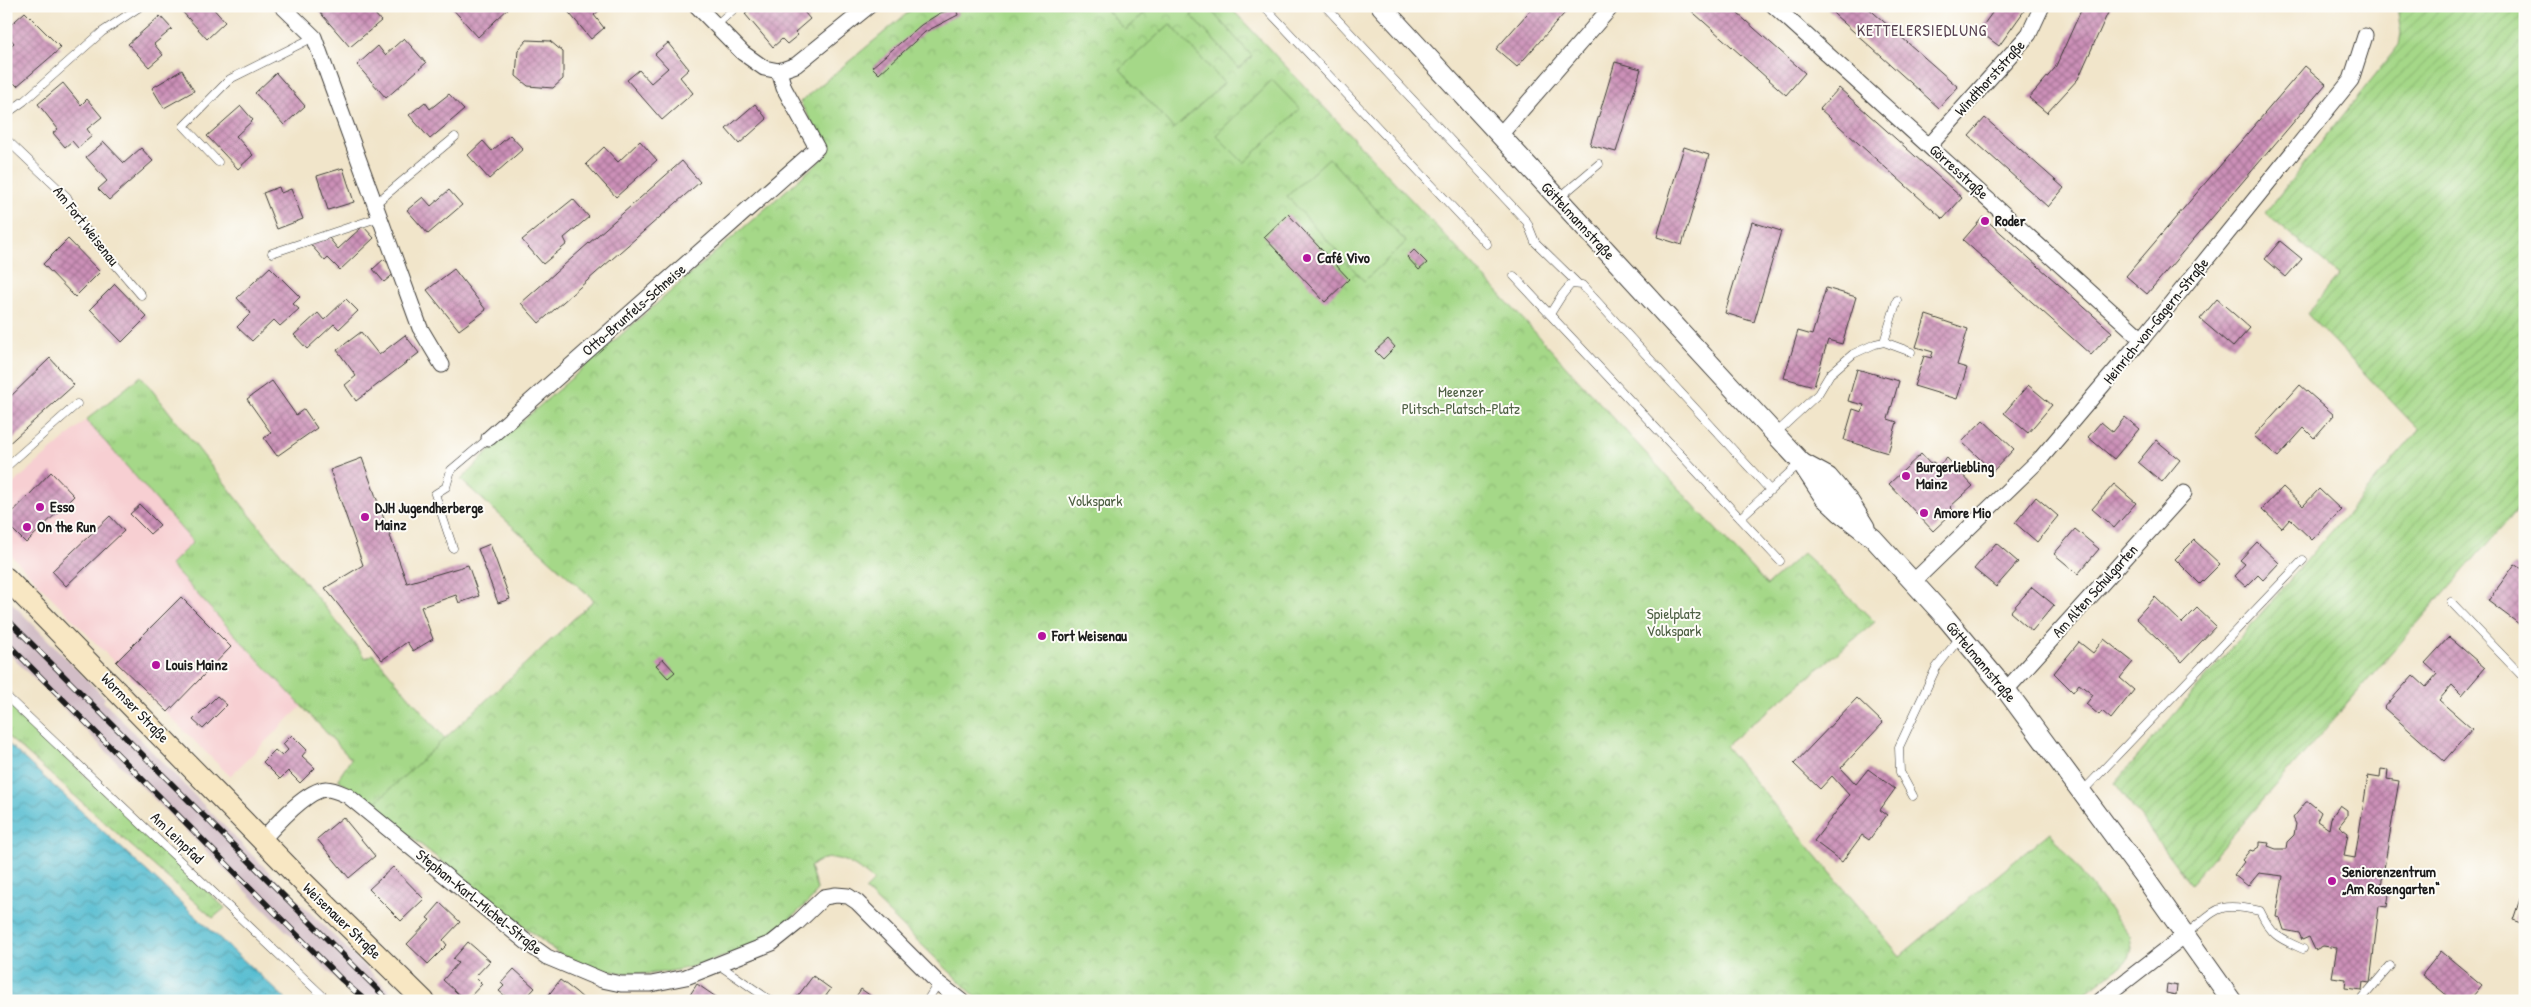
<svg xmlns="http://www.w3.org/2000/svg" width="2531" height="1007" font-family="'Patrick Hand',sans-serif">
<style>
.built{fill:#f7cfd2}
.railway{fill:#d2bdc6}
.grass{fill:url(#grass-tufts);stroke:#607a52}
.park{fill:url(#park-crowns);stroke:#607a52}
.garden{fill:url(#garden-furrows);stroke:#607a52}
.pitch{fill:#a5d888;stroke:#607a52}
.water{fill:url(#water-waves);stroke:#386c76}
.building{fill:url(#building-cross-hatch)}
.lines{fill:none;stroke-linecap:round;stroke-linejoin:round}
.service-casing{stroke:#3c3a36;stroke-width:9}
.minor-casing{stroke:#3c3a36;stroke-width:17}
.tertiary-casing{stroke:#3c3a36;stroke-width:21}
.secondary-casing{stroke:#3c3a36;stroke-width:23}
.service{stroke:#fff;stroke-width:8}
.minor{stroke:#fff;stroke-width:15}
.tertiary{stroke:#fff;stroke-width:19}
.secondary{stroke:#f8e7c3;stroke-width:21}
.rail-casing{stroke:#1c1c1c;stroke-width:5.5}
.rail{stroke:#fdfcf7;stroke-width:4;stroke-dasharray:11;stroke-linecap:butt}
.poi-dot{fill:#b5179e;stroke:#fdfcf7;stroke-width:2}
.labels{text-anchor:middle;stroke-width:4;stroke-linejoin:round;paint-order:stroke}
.street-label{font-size:15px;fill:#1c1c1c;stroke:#fdfcf7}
.poi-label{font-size:15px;font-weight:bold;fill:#1c1c1c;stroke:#fdfcf7;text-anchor:start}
.park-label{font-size:15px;fill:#4c5e42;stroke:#fdfcf7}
.neighbourhood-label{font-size:16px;letter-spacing:1px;fill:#5a4553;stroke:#fdfcf7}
</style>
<defs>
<pattern id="grass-tufts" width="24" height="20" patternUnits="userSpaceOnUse" patternTransform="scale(1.25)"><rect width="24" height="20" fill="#a5d888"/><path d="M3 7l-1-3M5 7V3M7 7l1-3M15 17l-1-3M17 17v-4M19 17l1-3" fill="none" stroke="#8db975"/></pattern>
<pattern id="park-crowns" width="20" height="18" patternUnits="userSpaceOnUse" patternTransform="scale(1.25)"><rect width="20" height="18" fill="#a5d888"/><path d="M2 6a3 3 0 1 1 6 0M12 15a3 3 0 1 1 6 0" fill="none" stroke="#8db975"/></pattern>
<pattern id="garden-furrows" width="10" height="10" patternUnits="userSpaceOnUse" patternTransform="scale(1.25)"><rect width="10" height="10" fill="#a5d888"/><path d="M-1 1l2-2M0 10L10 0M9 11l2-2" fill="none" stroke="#8db975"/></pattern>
<pattern id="water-waves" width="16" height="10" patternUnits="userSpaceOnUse" patternTransform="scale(1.25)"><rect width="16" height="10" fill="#53bcd0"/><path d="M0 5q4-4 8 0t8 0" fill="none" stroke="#4498a8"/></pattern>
<pattern id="building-cross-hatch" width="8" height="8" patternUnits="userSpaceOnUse" patternTransform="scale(1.25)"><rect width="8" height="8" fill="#cc90b8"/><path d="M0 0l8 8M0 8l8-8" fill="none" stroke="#a57595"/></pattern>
</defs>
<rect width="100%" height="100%" fill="#fdfcf7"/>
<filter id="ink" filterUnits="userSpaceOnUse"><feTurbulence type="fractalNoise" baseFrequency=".02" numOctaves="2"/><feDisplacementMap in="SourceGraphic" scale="10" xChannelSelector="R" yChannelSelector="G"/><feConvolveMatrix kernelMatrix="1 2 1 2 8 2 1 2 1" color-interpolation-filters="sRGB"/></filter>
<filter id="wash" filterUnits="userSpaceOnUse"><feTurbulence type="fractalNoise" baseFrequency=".0096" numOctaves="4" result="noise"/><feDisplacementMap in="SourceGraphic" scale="20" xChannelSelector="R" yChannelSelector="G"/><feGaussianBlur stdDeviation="1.12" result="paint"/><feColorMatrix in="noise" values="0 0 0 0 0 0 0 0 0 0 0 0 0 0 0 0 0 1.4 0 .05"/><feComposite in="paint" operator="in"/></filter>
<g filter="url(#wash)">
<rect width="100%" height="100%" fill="#f1e5ca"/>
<!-- built -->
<polygon class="built" points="86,420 193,542 171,565 303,705 230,776 115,663 6,550 6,490"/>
<!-- railway -->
<polygon class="railway" points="6,597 105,698 103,701 256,859 400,1001 359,1001 285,930 6,651"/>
<!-- grass -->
<g class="grass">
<polygon points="141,376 242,505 366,658 373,654 446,740 594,600 826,858 818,860 810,867 817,889 652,974 611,971 558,953 338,779 351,759 170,565 193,542 86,420"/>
<polygon points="6,701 225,908 213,918 6,735"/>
</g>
<!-- park -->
<path class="park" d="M 916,6 L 1229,6 L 1497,291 L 1767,585 L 1803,553 L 1875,622 L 1725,746 L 1900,956 L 2050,832 L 2130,936 L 2132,948 L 2129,959 L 2075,1001 L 980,1001 L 865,890 L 874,881 C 855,865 832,847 810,867 L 817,889 L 813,898 C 797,912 781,929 763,940 C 748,949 730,955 713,960 C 654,980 615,979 558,953 L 372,806 L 594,600 L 461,480 L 495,445 L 829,153 L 800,102 Z"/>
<!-- garden -->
<polygon class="garden" points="2397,6 2525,6 2525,500 2190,884 2115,783 2419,430 2307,314 2339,275 2265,213 2399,45 2401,33"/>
<!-- pitch -->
<g class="pitch">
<polygon points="1103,6 1152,6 1125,30"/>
<polygon points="1201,6 1207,6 1252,56 1239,68 1191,15"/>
<polygon points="1170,24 1224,83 1174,129 1120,69"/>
<polygon points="1272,80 1300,109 1244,163 1216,135"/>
<polygon points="1329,158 1406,242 1364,281 1287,196"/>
</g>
<!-- water -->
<polygon class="water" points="6,742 288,1001 6,1001"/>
<g id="blocks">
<!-- building -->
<g class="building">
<polygon points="182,6 211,6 225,22 207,39 179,8"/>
<polygon points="320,6 350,6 353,10 358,6 368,6 381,21 350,47 317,9"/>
<polygon points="450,6 511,6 478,37"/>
<polygon points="568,6 605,6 594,15 604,28 591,39 565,8"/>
<polygon points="754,6 778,6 783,12 789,6 799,6 810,19 795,32 798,35 787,44 782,39 773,47 745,14"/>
<polygon points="1534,6 1571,6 1517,67 1496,49"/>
<polygon points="1686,6 1729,6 1805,73 1786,95"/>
<polygon points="1825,6 1866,6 1958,87 1939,108"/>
<polygon points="1997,6 2017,6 2024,11 1999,46 1979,31"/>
<polygon points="2083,6 2111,6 2078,79 2047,113 2029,98 2055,68"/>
<polygon points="956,8 958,15 925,32 879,74 872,67 921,25 940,13"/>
<polygon points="25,12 61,48 17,86 6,75 6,50 14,43 6,33 6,29"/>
<polygon points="160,16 172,29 154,44 163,55 149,67 128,44"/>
<polygon points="404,38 426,63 386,98 357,65 378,46 385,55"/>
<polygon points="527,40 550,41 563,52 563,79 553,88 528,86 516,76 518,50"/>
<polygon points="668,43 689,69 680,77 693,93 662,120 627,80 639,70 651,83 668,68 655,54"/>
<polygon points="1615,62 1641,69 1616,152 1590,145"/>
<polygon points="2305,66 2326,84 2147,294 2126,276"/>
<polygon points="182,70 194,91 164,108 152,88"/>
<polygon points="276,73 305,106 284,125 255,93"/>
<polygon points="63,83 81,105 87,99 102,117 87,129 92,136 78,148 72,141 65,147 53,133 58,129 38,104"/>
<polygon points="1839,88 1962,198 1943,219 1820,109"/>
<polygon points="449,94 464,110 430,139 409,115 425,102 430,109"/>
<polygon points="755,104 767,119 739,144 726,129"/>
<polygon points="241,106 253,120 236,136 253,155 238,169 207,136"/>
<polygon points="1985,118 2064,188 2048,207 1969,136"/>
<polygon points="510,135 523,149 489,179 468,155 483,141 492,151"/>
<polygon points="640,141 657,160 616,197 586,164 604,147 618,162"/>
<polygon points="104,142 124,163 141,148 153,161 109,200 98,189 107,181 86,157"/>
<polygon points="1684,147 1709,155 1682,245 1657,237"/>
<polygon points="682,161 700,182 539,323 521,303"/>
<polygon points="343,168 354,202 328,210 317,176"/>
<polygon points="279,187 281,193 291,189 303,219 277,229 263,193"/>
<polygon points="449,190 462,205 428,234 407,210 423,197 431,206"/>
<polygon points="573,199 589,217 564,238 567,244 543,264 522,240"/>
<polygon points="1288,214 1349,279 1325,302 1264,237"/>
<polygon points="1983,217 2112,332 2091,355 1963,240"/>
<polygon points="1752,222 1781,231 1754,322 1725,313"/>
<polygon points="363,226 374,238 340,270 328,258 325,261 310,244 329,238 338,249"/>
<polygon points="68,239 100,272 75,297 43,264"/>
<polygon points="2280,241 2302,259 2286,277 2265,259"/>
<polygon points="1414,250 1427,263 1419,270 1407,257"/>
<polygon points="384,259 396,272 384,282 373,269"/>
<polygon points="270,267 300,297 293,304 299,309 280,326 274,320 252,341 237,327 251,313 237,298"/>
<polygon points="454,269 486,310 459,330 427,290"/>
<polygon points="115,284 147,317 122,342 90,309"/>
<polygon points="1826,288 1856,297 1842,344 1828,340 1814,386 1784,378 1798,331 1812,335"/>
<polygon points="346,299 358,311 339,329 334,324 307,349 294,335 318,313 324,320"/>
<polygon points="2217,299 2250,328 2233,347 2200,319"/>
<polygon points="1926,315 1968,329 1957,365 1967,368 1957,399 1914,386 1924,356 1931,358 1933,352 1916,347"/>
<polygon points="361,332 379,355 405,335 419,353 356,401 345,385 356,376 337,350"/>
<polygon points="1388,339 1395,347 1383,359 1375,351"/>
<polygon points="50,358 74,385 6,446 6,401"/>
<polygon points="1857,369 1899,381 1888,419 1897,422 1888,453 1844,440 1853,409 1862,412 1864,405 1848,401"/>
<polygon points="272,381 296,415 304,409 317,428 277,456 264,438 271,433 247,399"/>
<polygon points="2028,385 2052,405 2028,433 2004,413"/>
<polygon points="2300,385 2334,415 2314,438 2304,428 2278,457 2254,436"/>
<polygon points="2125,417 2139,429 2114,459 2088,437 2101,422 2113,432"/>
<polygon points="1983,420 2014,449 1993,471 1962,442"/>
<polygon points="2156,440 2180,460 2162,482 2138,462"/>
<polygon points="1921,454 1930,464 1933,462 1938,466 1947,458 1973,486 1950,507 1954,511 1933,531 1889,484"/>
<polygon points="362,458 407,583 468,565 479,596 459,603 456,595 421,607 433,639 413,651 407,642 382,660 325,588 363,565 330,470"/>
<polygon points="51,472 74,496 26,543 6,523 6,519"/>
<polygon points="2114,484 2136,503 2114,528 2092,509"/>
<polygon points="2283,487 2303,506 2319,489 2341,510 2312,540 2290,519 2282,528 2262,509"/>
<polygon points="2036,497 2058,516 2037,542 2015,523"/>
<polygon points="140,505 160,525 150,534 130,514"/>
<polygon points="110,516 124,531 66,586 52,571"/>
<polygon points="2075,529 2099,549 2078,574 2054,554"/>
<polygon points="2194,540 2220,564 2200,584 2175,559"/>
<polygon points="2257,542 2279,563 2263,580 2258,575 2246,587 2234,576 2245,564 2240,560"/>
<polygon points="1996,543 2018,562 1996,587 1974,569"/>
<polygon points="490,544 510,599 498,603 478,549"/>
<polygon points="2515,564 2525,571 2525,584 2522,587 2525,589 2525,617 2519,624 2488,601"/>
<polygon points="2032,587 2054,605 2032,631 2010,612"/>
<polygon points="181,597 231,647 168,712 116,662"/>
<polygon points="2155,597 2182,623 2197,608 2216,626 2182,662 2136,618"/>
<polygon points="2449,637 2485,668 2462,695 2452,685 2439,700 2472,729 2444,761 2384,708 2413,675 2426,687 2437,674 2425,663"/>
<polygon points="2104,639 2133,662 2120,678 2134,690 2111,719 2102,711 2099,715 2086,704 2093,695 2079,684 2073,692 2054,673 2079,642 2093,653"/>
<polygon points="663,659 675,672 668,678 656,665"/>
<polygon points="217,696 227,705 203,729 193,720"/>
<polygon points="1857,698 1883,723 1841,768 1856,784 1868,769 1895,789 1880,810 1887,815 1869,840 1862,835 1842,862 1814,841 1849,795 1832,776 1820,789 1794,764"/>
<polygon points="292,735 307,750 302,756 315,768 300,783 288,771 280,779 263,762 275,750 282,756 288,750 283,744"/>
<polygon points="2381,769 2388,770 2387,779 2399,781 2381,886 2390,888 2387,907 2379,906 2370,983 2363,982 2362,990 2345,988 2346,979 2332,977 2337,948 2323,946 2315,950 2309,937 2302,940 2299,933 2284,930 2280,918 2276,917 2283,876 2259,873 2248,886 2234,875 2244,862 2242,860 2250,850 2253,851 2260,846 2260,842 2269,843 2268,846 2276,849 2286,849 2287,842 2294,835 2296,824 2293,818 2306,802 2309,802 2321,812 2317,821 2329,829 2331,818 2340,805 2347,810 2347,816 2339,826 2348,833 2344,856 2355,858 2368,776 2380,778"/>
<polygon points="343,817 375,856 349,878 317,839"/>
<polygon points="393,867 424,899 401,921 369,889"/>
<polygon points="2525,884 2525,924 2513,920"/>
<polygon points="440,903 460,922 443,940 447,945 428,964 407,944 430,920 427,918"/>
<polygon points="468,942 490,961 475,977 482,984 466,1001 443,980 458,963 453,959"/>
<polygon points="2441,951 2482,985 2469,1001 2454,1001 2422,975"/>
<polygon points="514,969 535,988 523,1001 500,1001 505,996 499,991 504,986 501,983"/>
<polygon points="813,976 831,989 822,1001 794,1001"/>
<polygon points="560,980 576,992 586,1001 544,1001"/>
<polygon points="697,984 722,1001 686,1001"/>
<polygon points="2167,984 2177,986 2176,995 2166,993"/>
<polygon points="861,989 878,1001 853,1001"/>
</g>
</g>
</g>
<g filter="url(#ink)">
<use href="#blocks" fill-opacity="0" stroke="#3c3a36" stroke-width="1"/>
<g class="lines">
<!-- service casing -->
<g class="service-casing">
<g id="service">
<polyline points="1264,6 1487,244"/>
<polyline points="1325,6 1527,222 1535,242 1577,283"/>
<polyline points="716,25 734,9"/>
<polyline points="6,114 24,101 102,32 141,6"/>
<polyline points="6,139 67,197 81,224 141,295"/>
<polyline points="218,162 184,126 230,79 314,37"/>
<polyline points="1559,198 1599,164"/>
<polyline points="375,204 455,137"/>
<polyline points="272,253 380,217"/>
<polyline points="1514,276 1780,561"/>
<polyline points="1550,314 1562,295 1571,284 1582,285 1770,490"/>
<polyline points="1884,342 1911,352"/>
<polyline points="1775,434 1818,394 1830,374 1853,354 1875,344 1884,342 1897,300"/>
<polyline points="6,467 77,404"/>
<polyline points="1740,518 1801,462"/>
<polyline points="453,548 435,494 446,487 451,470 489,438"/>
<polyline points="2451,602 2525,679"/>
<polyline points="6,696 328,1001"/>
<polyline points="2082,792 2303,560"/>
<polyline points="1913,796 1900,772 1899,747 1936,668 1961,636"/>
<path d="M 2185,935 C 2218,909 2216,901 2260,911 C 2272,936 2278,938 2303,949"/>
<polyline points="719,965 771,1001"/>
<polyline points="927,1001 938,983"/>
<polyline points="2360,1001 2390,966"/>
</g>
</g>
<!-- minor casing -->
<g class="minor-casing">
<g id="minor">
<polyline points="282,6 314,37 420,328 442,365"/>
<polyline points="697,6 743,53 764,68 779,71 796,65 869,6"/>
<polyline points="1774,6 2142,339"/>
<polyline points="1499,136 1612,6"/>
<polyline points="1930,145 2029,34 2042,6"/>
<polyline points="489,438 817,148 784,88 779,71"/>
<polyline points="1913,582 2041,458 2142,339 2351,80 2365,36"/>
<polyline points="2006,690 2184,493"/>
<path d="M 262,840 C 275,826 306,790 326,789 C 333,789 341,793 348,796 L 530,945 L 547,957 L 602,980 L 621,984 L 651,984 L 686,977 L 772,943 L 797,923 L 824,897 L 836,895 L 848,896 L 857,902 L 938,983 L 961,1001"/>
<polyline points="2100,1001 2185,935"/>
</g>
</g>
<!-- tertiary casing -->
<g class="tertiary-casing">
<g id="tertiary">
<polyline points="1381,6 1775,434 1801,462 1824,497 1841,513 1873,538 1946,618 2006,690 2142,874 2232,1001"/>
<polyline points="1804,464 1828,477 1850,503 1865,527"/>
</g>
</g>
<!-- secondary casing -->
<g class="secondary-casing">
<polyline id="secondary" points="6,578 301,880 424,1001"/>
</g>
<!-- service -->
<use href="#service" class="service"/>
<!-- minor -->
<use href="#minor" class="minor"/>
<!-- tertiary -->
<use href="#tertiary" class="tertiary"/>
<!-- secondary -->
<use href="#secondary" class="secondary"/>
<!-- rail casing -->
<g class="rail-casing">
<g id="rail">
<polyline points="6,618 389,1001"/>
<polyline points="6,642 342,980 366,1001"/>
</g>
</g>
<!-- rail -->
<use href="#rail" class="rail"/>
</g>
</g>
<!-- markers -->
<g class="poi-dot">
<circle cx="1985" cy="221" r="5"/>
<circle cx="1307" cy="258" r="5"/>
<circle cx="1906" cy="476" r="5"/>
<circle cx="40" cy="507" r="5"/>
<circle cx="1924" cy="513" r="5"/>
<circle cx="365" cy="517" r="5"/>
<circle cx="27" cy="527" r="5"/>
<circle cx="1042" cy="636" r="5"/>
<circle cx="156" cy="665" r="5"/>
<circle cx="2332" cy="881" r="5"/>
</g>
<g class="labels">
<!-- street labels -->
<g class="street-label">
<text transform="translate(1990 78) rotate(-48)" y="5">Windthorststraße</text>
<text transform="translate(1959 172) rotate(42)" y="5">Görresstraße</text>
<text transform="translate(1578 221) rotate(47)" y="5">Göttelmannstraße</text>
<text transform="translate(86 226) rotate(52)" y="5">Am Fort Weisenau</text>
<text transform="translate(634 310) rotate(-41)" y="5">Otto-Brunfels-Schneise</text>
<text transform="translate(2156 321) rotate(-51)" y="5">Heinrich-von-Gagern-Straße</text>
<text transform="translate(2095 591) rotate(-48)" y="5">Am Alten Schulgarten</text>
<text transform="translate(1981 662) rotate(50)" y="5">Göttelmannstraße</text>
<text transform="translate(135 708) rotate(46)" y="5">Wormser Straße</text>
<text transform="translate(177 838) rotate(44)" y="5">Am Leinpfad</text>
<text transform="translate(479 902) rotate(39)" y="5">Stephan-Karl-Michel-Straße</text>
<text transform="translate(342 921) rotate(44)" y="5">Weisenauer Straße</text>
</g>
<!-- poi labels -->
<g class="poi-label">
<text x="1995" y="226">Roder</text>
<text x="1317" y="263">Café Vivo</text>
<text x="1916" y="472">Burgerliebling<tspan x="1916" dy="17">Mainz</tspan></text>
<text x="50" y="512">Esso</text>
<text x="375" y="513">DJH Jugendherberge<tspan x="375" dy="17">Mainz</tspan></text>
<text x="1934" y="518">Amore Mio</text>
<text x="37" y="532">On the Run</text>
<text x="1052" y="641">Fort Weisenau</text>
<text x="166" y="670">Louis Mainz</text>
<text x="2342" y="877">Seniorenzentrum<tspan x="2342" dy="17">„Am Rosengarten“</tspan></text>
</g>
<!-- park labels -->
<g class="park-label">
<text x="1461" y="397">Meenzer<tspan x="1461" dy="17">Plitsch-Platsch-Platz</tspan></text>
<text x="1095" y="506">Volkspark</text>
<text x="1674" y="619">Spielplatz<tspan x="1674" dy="17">Volkspark</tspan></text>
</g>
<!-- neighbourhood labels -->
<g class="neighbourhood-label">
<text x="1922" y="36">KETTELERSIEDLUNG</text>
</g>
</g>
<!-- margin -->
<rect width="2531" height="1007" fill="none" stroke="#fdfcf7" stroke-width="25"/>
</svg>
